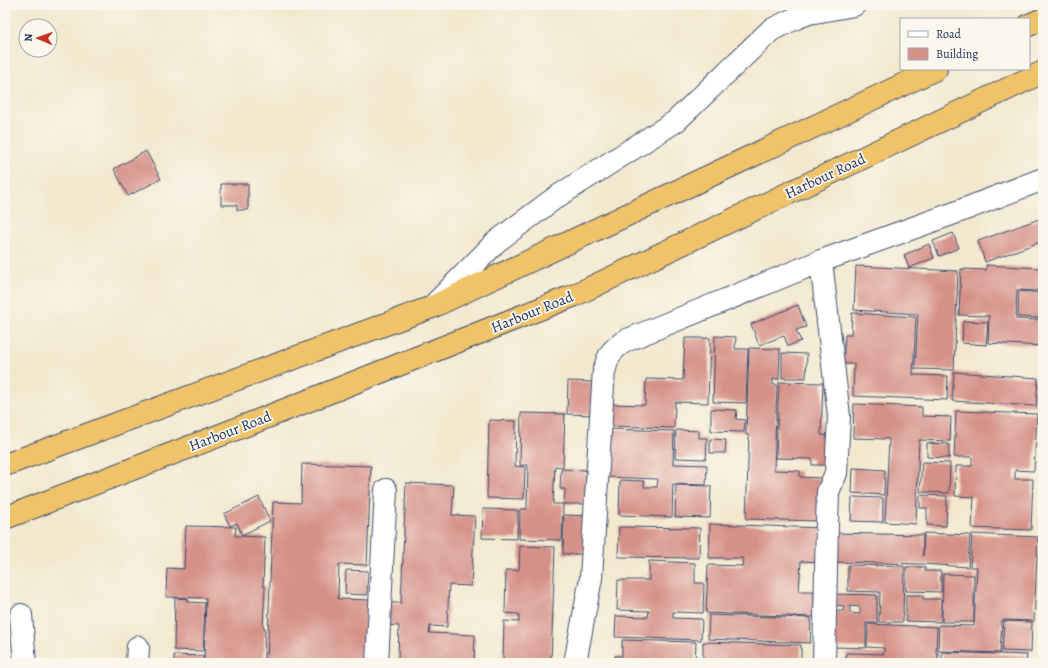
<svg xmlns="http://www.w3.org/2000/svg" width="1048" height="668" font-family="Alegreya,serif">
<style>
.building{fill:#d59188;fill-rule:evenodd}
.lines{fill:none;stroke-linecap:round;stroke-linejoin:round}
.minor-casing{stroke:#3b4b6f;stroke-width:24}
.highway-casing{stroke:#3b4b6f;stroke-width:24}
.minor{stroke:#fff;stroke-width:22}
.highway{stroke:#f0c369;stroke-width:22}
.labels{text-anchor:middle;stroke-width:3.5;stroke-linejoin:round;paint-order:stroke}
.street-label{font-size:15px;fill:#1b2f5e;stroke:#fbf7ec}
</style>
<rect width="100%" height="100%" fill="#fbf7ec"/>
<filter id="ink" filterUnits="userSpaceOnUse"><feTurbulence type="fractalNoise" baseFrequency=".025" numOctaves="2"/><feDisplacementMap in="SourceGraphic" scale="8" xChannelSelector="R" yChannelSelector="G"/><feConvolveMatrix kernelMatrix="1 2 1 2 8 2 1 2 1" color-interpolation-filters="sRGB"/></filter>
<filter id="wash" filterUnits="userSpaceOnUse"><feTurbulence type="fractalNoise" baseFrequency=".012" numOctaves="4" result="noise"/><feDisplacementMap in="SourceGraphic" scale="16" xChannelSelector="R" yChannelSelector="G"/><feGaussianBlur stdDeviation="0.9" result="paint"/><feColorMatrix in="noise" values="0 0 0 0 0 0 0 0 0 0 0 0 0 0 0 0 0 1.4 0 .05"/><feComposite in="paint" operator="in"/></filter>
<g filter="url(#wash)">
<rect width="100%" height="100%" fill="#f2e8ce"/>
<g id="blocks">
<!-- building -->
<g class="building">
<polygon points="146,151 161,179 128,196 114,169"/>
<polygon points="221,184 248,184 248,210 237,210 237,205 221,205"/>
<polygon points="1039,219 1043,229 1043,241 985,262 978,241"/>
<polygon points="953,233 959,248 939,256 933,241"/>
<polygon points="929,244 934,258 909,268 904,255"/>
<polygon points="1040,244 1043,244 1043,291 1017,290 1016,319 1043,320 1043,346 988,343 989,316 959,315 961,269 986,270 986,265 1039,268"/>
<polygon points="856,266 958,271 954,370 915,369 918,314 854,310"/>
<polygon points="1019,291 1043,293 1043,318 1018,317"/>
<polygon points="798,305 806,327 796,330 801,341 788,346 784,336 759,345 751,324"/>
<polygon points="852,313 916,317 913,375 948,376 947,400 853,396 854,364 843,364 845,335 851,335"/>
<polygon points="963,321 988,322 986,345 962,343"/>
<polygon points="715,336 736,337 735,349 748,349 746,403 713,402"/>
<polygon points="685,338 710,338 708,403 675,402 674,428 609,426 610,404 645,405 646,379 683,380"/>
<polygon points="749,348 780,349 779,379 773,379 773,385 777,385 774,470 800,471 800,477 821,478 820,521 746,519 749,435 746,435"/>
<polygon points="782,353 807,354 806,378 782,378"/>
<polygon points="954,372 1038,378 1036,406 952,401"/>
<polygon points="568,381 593,382 592,415 567,414"/>
<polygon points="779,382 823,383 821,435 833,436 832,465 812,465 812,459 776,458"/>
<polygon points="854,404 922,407 922,416 951,417 950,441 919,440 916,524 885,522 889,439 853,438"/>
<polygon points="711,409 737,410 736,419 745,420 744,432 711,431"/>
<polygon points="956,411 1037,414 1034,471 1015,470 1015,479 1033,479 1031,530 972,528 974,497 955,496 956,466 972,466 972,457 954,457"/>
<polygon points="521,413 565,414 563,467 555,466 553,504 563,504 562,540 519,539 520,509 527,509 528,465 520,465"/>
<polygon points="489,420 516,421 515,466 525,467 524,499 487,498"/>
<polygon points="608,429 674,431 673,464 707,465 706,485 673,484 672,517 619,515 620,480 644,481 644,487 657,487 658,479 606,477"/>
<polygon points="676,430 699,431 699,438 707,438 706,459 675,458"/>
<polygon points="710,439 726,440 725,453 710,453"/>
<polygon points="927,443 949,444 949,458 927,457"/>
<polygon points="922,462 950,463 949,493 920,492"/>
<polygon points="302,464 371,466 367,565 339,564 338,599 370,600 368,663 267,663 273,502 301,503"/>
<polygon points="853,468 885,470 884,495 852,493"/>
<polygon points="561,469 586,470 585,504 564,504 565,489 560,489"/>
<polygon points="406,483 454,485 452,515 475,516 471,586 449,585 447,627 430,626 429,633 475,635 474,663 398,661 399,626 387,625 388,603 401,603"/>
<polygon points="676,485 711,486 710,518 675,517"/>
<polygon points="920,495 947,496 946,526 927,525 927,508 920,508"/>
<polygon points="259,497 270,521 242,535 237,523 230,526 224,514"/>
<polygon points="852,497 883,498 883,522 851,521"/>
<polygon points="483,509 518,510 517,539 482,538"/>
<polygon points="564,515 590,516 589,551 582,551 581,554 563,554"/>
<polygon points="710,524 822,528 821,562 801,561 799,591 814,591 814,617 706,613 708,565 742,566 743,558 709,558"/>
<polygon points="186,526 236,527 235,536 265,537 263,586 265,586 263,627 265,628 264,663 204,663 206,598 166,597 167,568 184,569"/>
<polygon points="619,527 700,528 699,558 618,557"/>
<polygon points="834,533 923,535 923,556 924,533 970,535 968,567 922,564 833,562"/>
<polygon points="972,534 1038,537 1034,621 1002,620 1000,653 938,651 939,625 974,626 977,567 970,567"/>
<polygon points="520,546 555,547 551,663 503,662 504,621 519,622 519,614 505,613 506,570 519,570"/>
<polygon points="649,561 695,563 695,583 704,583 703,613 673,612 673,618 702,619 701,640 615,637 616,616 648,617 649,611 617,610 618,580 649,580"/>
<polygon points="848,565 904,566 903,622 879,622 880,592 848,591"/>
<polygon points="906,567 925,567 925,571 941,571 941,592 906,591"/>
<polygon points="346,570 368,571 367,595 345,594"/>
<polygon points="943,574 974,575 974,622 942,622"/>
<path d="M 833,594 L 877,595 L 877,623 L 866,623 L 866,648 L 834,647 L 834,611 L 843,611 L 844,606 L 833,605 ZM 850,606 L 860,607 L 860,614 L 850,613 Z"/>
<polygon points="906,595 923,595 923,599 941,599 941,622 906,621"/>
<polygon points="175,598 188,599 188,602 205,603 203,651 174,650"/>
<polygon points="709,615 811,618 810,643 708,639"/>
<polygon points="1004,621 1032,622 1031,652 1002,651"/>
<polygon points="868,624 937,627 936,653 938,653 938,663 846,663 846,653 884,654 884,648 867,647"/>
<polygon points="622,640 696,642 695,663 615,663 615,656 622,656"/>
<polygon points="703,642 801,645 801,663 703,663"/>
<polygon points="942,652 1027,655 1026,663 942,663"/>
<polygon points="174,655 203,656 202,663 174,663"/>
</g>
</g>
</g>
<g filter="url(#ink)">
<use href="#blocks" fill-opacity="0" stroke="#3b4b6f" stroke-width="1"/>
<g class="lines">
<!-- minor casing -->
<g class="minor-casing">
<g id="minor">
<polyline points="433,306 496,242 555,198 676,121 771,30 796,18 809,13 854,5"/>
<polyline points="21,615 25,663"/>
<polyline points="137,663 138,647"/>
<polyline points="377,663 386,490"/>
<path d="M 575,663 L 591,578 L 604,369 L 605,369 C 608,354 613,349 625,341 L 821,261"/>
<polyline points="824,663 827,524 828,492 836,473 839,416 821,261 960,211 1043,179"/>
</g>
</g>
<!-- highway casing -->
<g class="highway-casing">
<g id="highway">
<polyline points="1029,25 1043,19"/>
<polyline points="5,465 432,307 936,69"/>
<polyline points="5,518 257,421 575,295 1043,72"/>
</g>
</g>
<!-- minor -->
<use href="#minor" class="minor"/>
<!-- highway -->
<use href="#highway" class="highway"/>
</g>
</g>
<g class="labels">
<!-- street labels -->
<g class="street-label">
<text transform="translate(825 176) rotate(-25)" y="5">Harbour Road</text>
<text transform="translate(532 312) rotate(-22)" y="5">Harbour Road</text>
<text transform="translate(230 431) rotate(-21)" y="5">Harbour Road</text>
</g>
</g>
<!-- margin -->
<rect width="1048" height="668" fill="none" stroke="#fbf7ec" stroke-width="20"/>
<!-- legend -->
<rect x="900" y="18" width="130" height="52" fill="#fbf7ec" stroke="#a1a7b3"/>
<rect x="908" y="31" width="20" height="6" fill="#ffffff" stroke="#a1a7b3"/>
<text x="936" y="38" font-size="12" fill="#1b2f5e">Road</text>
<rect x="908" y="48" width="20" height="12" fill="#d59188" stroke="#a1a7b3"/>
<text x="936" y="58" font-size="12" fill="#1b2f5e">Building</text>
<!-- north arrow -->
<g transform="translate(38 38) rotate(272)"><circle r="19" fill="#fbf7ec" stroke="#a1a7b3"/>
<path d="M0-3L7 15L0 10L-7 15Z" fill="#c8321e"/>
<text y="-6" font-size="11" font-weight="bold" text-anchor="middle" fill="#1b2f5e">N</text>
</g>
</svg>
